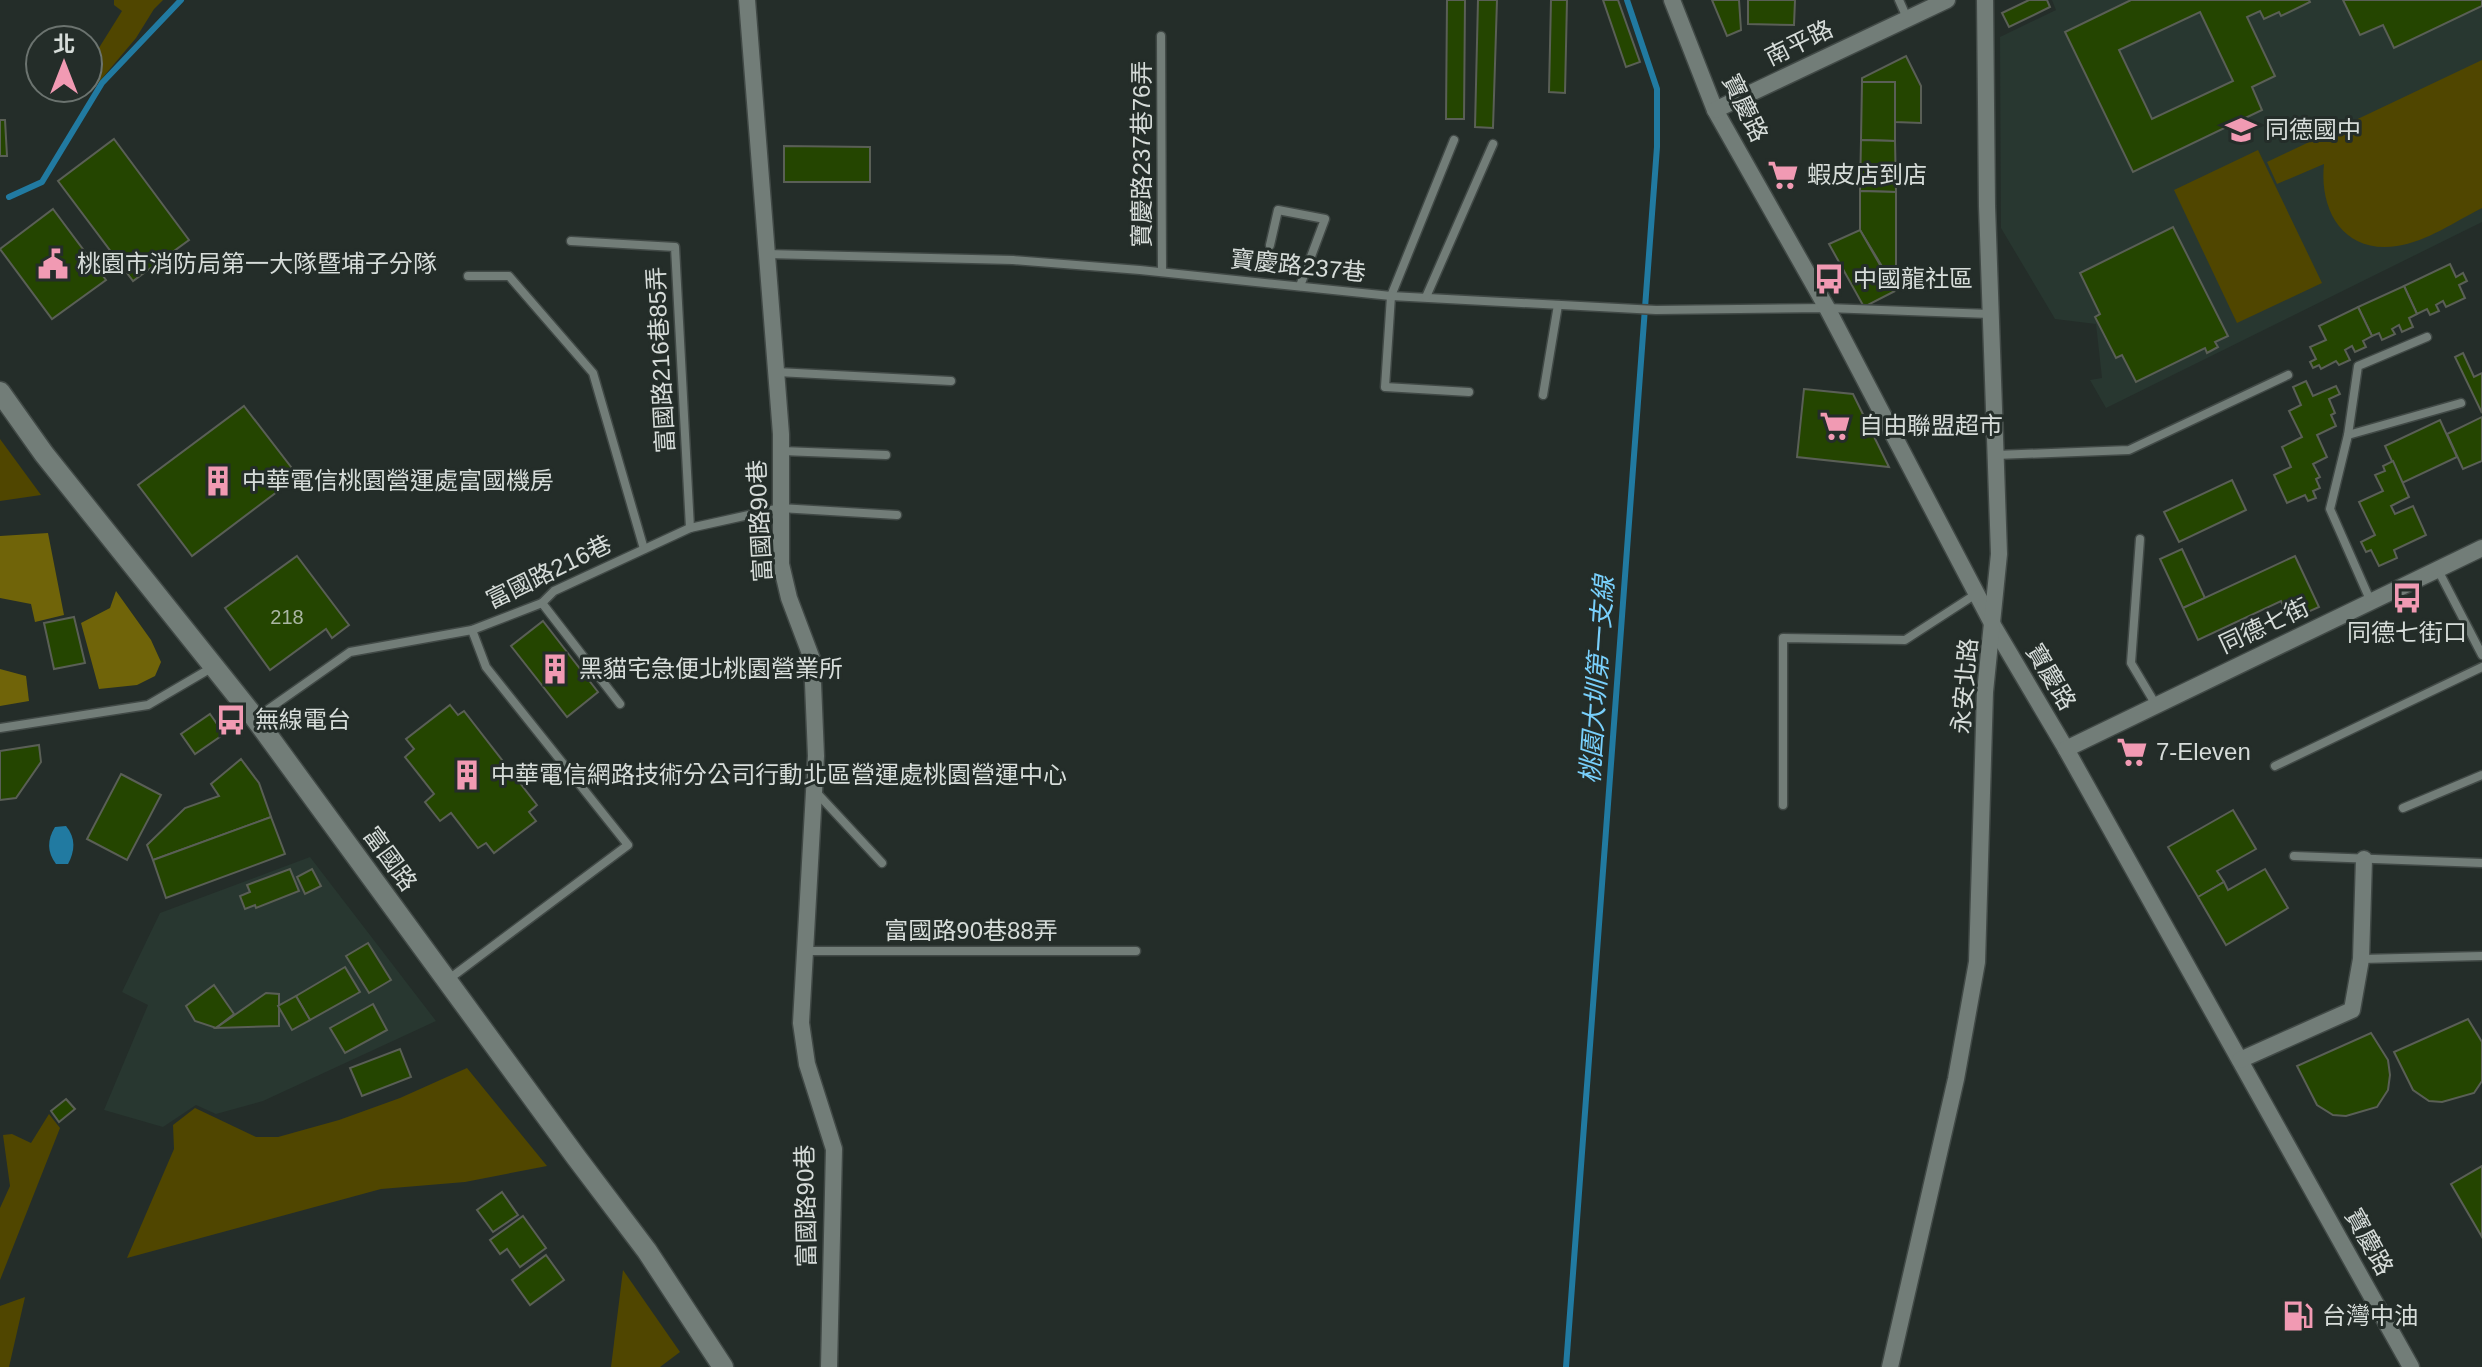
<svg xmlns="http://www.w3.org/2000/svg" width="2482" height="1367" font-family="Arial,'Noto Sans TC',sans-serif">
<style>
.built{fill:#283730}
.green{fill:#504600}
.forest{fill:#706409}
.water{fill:#217aa1}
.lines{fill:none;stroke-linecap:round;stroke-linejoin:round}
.stream{stroke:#217aa1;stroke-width:6}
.building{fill:#244500;stroke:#5a5f56;stroke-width:2;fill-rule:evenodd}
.service-casing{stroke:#414946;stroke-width:11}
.minor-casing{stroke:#414946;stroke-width:19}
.tertiary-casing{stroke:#414946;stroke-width:23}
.service{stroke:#727d78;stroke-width:8}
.minor{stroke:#727d78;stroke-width:16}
.tertiary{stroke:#727d78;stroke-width:20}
.labels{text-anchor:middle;stroke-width:6;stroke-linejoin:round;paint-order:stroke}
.number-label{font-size:20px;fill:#aab6a3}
.street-label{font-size:24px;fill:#d6dcd9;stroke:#242d29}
.poi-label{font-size:24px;fill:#d6dcd9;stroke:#242d29;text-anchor:start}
.water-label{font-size:26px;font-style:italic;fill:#79d0fc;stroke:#242d29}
</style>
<rect width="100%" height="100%" fill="#242d29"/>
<!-- built -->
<g class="built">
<polygon points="2052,0 2482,0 2482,222 2106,408 2090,380 2102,378 2096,324 2055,319 2001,228 2000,37 2056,10"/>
<polygon points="310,857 436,1021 263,1101 216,1114 196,1105 163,1127 104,1110 148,1005 122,992 160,913"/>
</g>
<!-- green -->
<g class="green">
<polygon points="114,0 163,0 154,9 136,38 93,89 88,85 92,59 122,11 114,5"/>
<path d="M 2482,60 L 2482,208 C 2456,221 2426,242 2397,246 C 2344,254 2319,211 2324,164 L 2277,184 L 2267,162 Z"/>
<polygon points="2258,150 2322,283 2237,323 2174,190"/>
<polygon points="0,439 41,495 0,501"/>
<polygon points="467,1068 547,1166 465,1182 381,1189 127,1258 174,1149 173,1125 195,1108 256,1137 278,1137 339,1120 400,1098"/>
<polygon points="49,1114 60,1128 0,1280 0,1208 10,1186 3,1135 12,1134 31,1143"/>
<polygon points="623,1270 680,1352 660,1367 611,1367"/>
<polygon points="25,1297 9,1367 0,1367 0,1306"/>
</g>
<!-- forest -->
<g class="forest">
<polygon points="48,533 64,615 35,622 31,604 0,598 0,536"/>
<polygon points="116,591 151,640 161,662 155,676 137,685 99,689 81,623 110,608"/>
<polygon points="0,669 26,676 29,701 0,706"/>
</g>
<!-- water -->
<path class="water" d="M 66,826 C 76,838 75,851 68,864 L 56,864 C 47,852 47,840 55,827 Z"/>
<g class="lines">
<!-- stream -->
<g class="stream">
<polyline points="9,197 42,182 102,83 181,0"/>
<polyline points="1566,1367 1657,147 1657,89 1627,0"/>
</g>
</g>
<!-- building -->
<g class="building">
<polygon points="1447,0 1465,0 1464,119 1446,119"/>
<polygon points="1478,0 1497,0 1493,128 1475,127"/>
<polygon points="1551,0 1567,0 1565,93 1549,92"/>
<polygon points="1603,0 1618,0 1640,62 1626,67"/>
<polygon points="1712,0 1739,0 1741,30 1727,36"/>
<polygon points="1748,0 1795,0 1794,25 1748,24"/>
<polygon points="2029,0 2047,0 2050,7 2009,27 2002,13"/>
<path d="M 2131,0 L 2309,0 L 2310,2 L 2281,16 L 2279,12 L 2264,19 L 2260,11 L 2247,17 L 2275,76 L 2252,87 L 2262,110 L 2133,172 L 2065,32 ZM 2200,12 L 2233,81 L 2152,119 L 2119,50 Z"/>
<polygon points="2343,0 2482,0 2482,6 2394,48 2383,25 2360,35"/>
<polygon points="1906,56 1921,86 1921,123 1895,122 1895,82 1862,82 1862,78"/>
<polygon points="1862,82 1895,82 1895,141 1861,140"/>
<polygon points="0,120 5,120 7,156 0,156"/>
<polygon points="114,139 189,240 133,281 58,181"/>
<polygon points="1861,140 1895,141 1896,192 1860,191"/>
<polygon points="784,146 870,147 870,182 784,182"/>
<polygon points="1860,191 1896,192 1896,268 1883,268 1860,230"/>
<polygon points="53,209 106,280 52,319 0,249"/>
<polygon points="2173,227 2228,336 2215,342 2218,347 2207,353 2205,348 2136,382 2122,355 2116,358 2095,317 2100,314 2080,273"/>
<polygon points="1860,230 1895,291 1864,307 1829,244"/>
<polygon points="2450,264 2456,277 2463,273 2467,281 2459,285 2465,298 2446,307 2443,301 2436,305 2439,311 2430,315 2427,309 2417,314 2404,286"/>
<polygon points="2404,286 2417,314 2409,318 2413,327 2402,332 2399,325 2392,329 2395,334 2382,340 2379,333 2372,336 2358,307"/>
<polygon points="2358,307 2372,336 2363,341 2366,347 2355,352 2352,346 2345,350 2350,360 2339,365 2336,361 2321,369 2319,365 2313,368 2310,362 2316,359 2310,347 2326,340 2319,326"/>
<polygon points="2463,353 2474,377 2482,373 2482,413 2455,357"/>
<polygon points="2306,381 2313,396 2336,386 2340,394 2329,399 2335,413 2331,415 2336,426 2317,435 2327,457 2313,464 2320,477 2316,479 2320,488 2313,491 2316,498 2308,501 2305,495 2287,503 2274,475 2291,467 2282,447 2302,437 2289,411 2301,405 2293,387"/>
<polygon points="1804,389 1853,394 1889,467 1797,457"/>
<polygon points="244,406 298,476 192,556 138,485"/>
<polygon points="2482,417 2482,461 2463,469 2447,434"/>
<polygon points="2440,420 2457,457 2402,483 2385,446"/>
<polygon points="2393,461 2409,497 2391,506 2395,514 2413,506 2426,535 2394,550 2397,558 2379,566 2371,550 2366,552 2361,542 2375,535 2359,502 2383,491 2375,475 2385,471 2383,466"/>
<polygon points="2232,480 2246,510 2179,542 2164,512"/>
<polygon points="2182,549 2205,598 2183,608 2160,559"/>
<polygon points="297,556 349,625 332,638 326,629 270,670 225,608"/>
<polygon points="2295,556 2319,607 2290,620 2281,601 2198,640 2183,608"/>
<polygon points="74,617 85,663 54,669 44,623"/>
<polygon points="543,621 598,692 567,717 511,646"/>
<polygon points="450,705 458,715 464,711 537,805 529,812 536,821 494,853 486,843 478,848 451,813 440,821 425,802 434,794 405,757 414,749 406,739"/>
<polygon points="210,714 224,734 195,754 181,734"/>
<polygon points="39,745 41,762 16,798 0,800 0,751"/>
<polygon points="241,759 259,783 271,817 153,860 147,845 185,808 219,796 211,784"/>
<polygon points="121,774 161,795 127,860 87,839"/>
<polygon points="2233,810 2256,849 2217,871 2224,882 2198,897 2168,847"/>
<polygon points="271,817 285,854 166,898 153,860"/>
<polygon points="290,869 299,891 256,908 255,905 245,909 240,896 250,892 247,885"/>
<polygon points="312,869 321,886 305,894 297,877"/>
<polygon points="2265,869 2288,908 2226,945 2198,897 2224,882 2228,890"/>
<polygon points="368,943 391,980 369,993 346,956"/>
<polygon points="345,967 360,992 310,1020 296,996"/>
<polygon points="214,985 234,1014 216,1028 195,1021 186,1006"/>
<polygon points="266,993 279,994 279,1026 216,1028"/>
<polygon points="296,996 310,1020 292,1030 278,1006"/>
<polygon points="373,1004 387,1030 345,1053 330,1028"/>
<polygon points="2468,1019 2482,1042 2482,1081 2474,1093 2442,1102 2429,1101 2413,1090 2394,1052"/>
<polygon points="2371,1033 2388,1060 2390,1075 2388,1090 2377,1107 2346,1116 2333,1115 2317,1105 2297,1066"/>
<polygon points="400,1049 411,1077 362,1096 350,1068"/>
<polygon points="66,1099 75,1109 59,1122 51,1111"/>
<polygon points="2482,1166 2482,1237 2451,1184"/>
<polygon points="502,1192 518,1215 493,1232 477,1210"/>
<polygon points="523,1216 546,1248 520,1267 507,1249 500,1254 490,1240"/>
<polygon points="546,1255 564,1280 530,1305 512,1280"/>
</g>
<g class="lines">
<!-- service casing -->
<g class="service-casing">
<g id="service">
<polyline points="1899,0 1907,18"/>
<polyline points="1161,36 1162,272"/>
<polyline points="1454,140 1391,296 1385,387 1469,392"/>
<polyline points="571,241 675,247 690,528"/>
<polyline points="1270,245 1278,210 1325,219 1300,286"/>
<polyline points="766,254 1013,260 1140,270 1391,296 1656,310 1827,308 1990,314"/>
<polyline points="468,276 509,276 593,373 644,549"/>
<polyline points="1426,297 1493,144"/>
<polyline points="777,372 951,381"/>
<polyline points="1543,395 1558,305"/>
<polyline points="2348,435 2358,366 2427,337"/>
<polyline points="782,451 886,455"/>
<polyline points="1996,455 2129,450 2288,375"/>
<polyline points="2140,539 2131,663 2156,705"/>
<polyline points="2438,570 2482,655"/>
<polyline points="2371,602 2330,509 2348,435 2461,403"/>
<polyline points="542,603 620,704"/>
<polyline points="256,718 350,652 472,630 542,603 554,591 690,528 780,508 897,515"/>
<polyline points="0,728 148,705 213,667"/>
<polyline points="2275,766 2482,667"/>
<polyline points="815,791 882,863"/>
<polyline points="1783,805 1783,638 1905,640 1976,594"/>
<polyline points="2403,808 2482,775"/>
<polyline points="2294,856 2482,863"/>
<polyline points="806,951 1136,951"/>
<polyline points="2361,959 2482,956"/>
<polyline points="449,979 628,845 486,667 472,630"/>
</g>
</g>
<!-- minor casing -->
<g class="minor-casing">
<g id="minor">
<polyline points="747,0 781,434 781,564 789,598 812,659 816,756 801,1023 807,1064 834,1149 829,1367"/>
<polyline points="1672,0 1715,110 1827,308 1994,627 2066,749 2411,1367"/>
<polyline points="1715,110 1947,0"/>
<polyline points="2066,749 2482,548"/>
<polyline points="2240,1060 2352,1010 2361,959 2364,859"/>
<polyline points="1890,1367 1956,1079 1977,962 1985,692 1999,554 1987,206 1985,0"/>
</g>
</g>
<!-- tertiary casing -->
<g class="tertiary-casing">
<polyline id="tertiary" points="0,392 44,454 255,718 576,1157 647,1251 723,1367"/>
</g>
<!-- service -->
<use href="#service" class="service"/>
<!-- minor -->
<use href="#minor" class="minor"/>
<!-- tertiary -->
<use href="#tertiary" class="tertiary"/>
</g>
<!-- icons -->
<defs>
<g id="school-bare" transform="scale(2.4)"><path d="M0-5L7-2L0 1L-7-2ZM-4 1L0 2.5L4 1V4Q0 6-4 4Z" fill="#f19ab3" stroke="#242d29" stroke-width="2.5" paint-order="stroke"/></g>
<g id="supermarket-bare" transform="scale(2.4)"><path d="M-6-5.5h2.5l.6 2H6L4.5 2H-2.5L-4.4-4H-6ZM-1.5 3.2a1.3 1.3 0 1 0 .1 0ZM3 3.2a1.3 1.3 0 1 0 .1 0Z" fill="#f19ab3" stroke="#242d29" stroke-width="2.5" paint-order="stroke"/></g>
<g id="civic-bare" transform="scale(2.4)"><path d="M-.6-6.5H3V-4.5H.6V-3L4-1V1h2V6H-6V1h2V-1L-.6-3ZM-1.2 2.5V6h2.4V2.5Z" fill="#f19ab3" stroke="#242d29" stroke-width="2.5" paint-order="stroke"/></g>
<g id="bus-bare" transform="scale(2.4)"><path d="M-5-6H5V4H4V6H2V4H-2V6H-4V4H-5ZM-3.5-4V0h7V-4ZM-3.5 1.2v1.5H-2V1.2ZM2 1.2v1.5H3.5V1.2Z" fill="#f19ab3" stroke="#242d29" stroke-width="2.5" paint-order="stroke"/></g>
<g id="building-bare" transform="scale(2.4)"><path d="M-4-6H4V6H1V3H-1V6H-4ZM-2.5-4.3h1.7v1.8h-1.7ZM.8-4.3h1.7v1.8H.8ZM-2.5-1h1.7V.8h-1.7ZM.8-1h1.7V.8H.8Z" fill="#f19ab3" stroke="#242d29" stroke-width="2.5" paint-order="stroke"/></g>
<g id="fuel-bare" transform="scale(2.4)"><path d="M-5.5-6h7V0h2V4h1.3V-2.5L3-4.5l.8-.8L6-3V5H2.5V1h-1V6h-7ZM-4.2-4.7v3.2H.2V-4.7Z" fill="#f19ab3" stroke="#242d29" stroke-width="2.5" paint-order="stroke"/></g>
</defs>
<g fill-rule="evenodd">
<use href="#school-bare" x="2241" y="130"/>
<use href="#supermarket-bare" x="1783" y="175"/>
<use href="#civic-bare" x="53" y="264"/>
<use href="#bus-bare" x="1829" y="279"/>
<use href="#supermarket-bare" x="1835" y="426"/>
<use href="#building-bare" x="218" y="481"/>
<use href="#bus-bare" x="2407" y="598"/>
<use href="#building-bare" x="555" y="669"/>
<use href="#bus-bare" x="231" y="720"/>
<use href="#supermarket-bare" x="2132" y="752"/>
<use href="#building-bare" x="467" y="775"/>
<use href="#fuel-bare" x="2298" y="1316"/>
</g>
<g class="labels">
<!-- number labels -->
<g class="number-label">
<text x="287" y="624">218</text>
</g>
<!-- street labels -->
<g class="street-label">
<text transform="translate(1799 43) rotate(-26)" y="8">南平路</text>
<text transform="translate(1745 108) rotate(64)" y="8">寶慶路</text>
<text transform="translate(1142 154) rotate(-90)" y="8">寶慶路237巷76弄</text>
<text transform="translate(1298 266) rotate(6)" y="8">寶慶路237巷</text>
<text transform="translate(661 360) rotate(-93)" y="8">富國路216巷85弄</text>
<text transform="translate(760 521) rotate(-93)" y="8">富國路90巷</text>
<text transform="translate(549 572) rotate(-26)" y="8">富國路216巷</text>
<text transform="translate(2264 626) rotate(-25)" y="8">同德七街</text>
<text transform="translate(2051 677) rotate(59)" y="8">寶慶路</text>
<text transform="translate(1965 686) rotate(-85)" y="8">永安北路</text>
<text transform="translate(390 859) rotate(54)" y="8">富國路</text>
<text x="971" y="939">富國路90巷88弄</text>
<text transform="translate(806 1206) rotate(-91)" y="8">富國路90巷</text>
<text transform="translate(2369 1242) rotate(61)" y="8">寶慶路</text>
</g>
<!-- poi labels -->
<g class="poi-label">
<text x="2265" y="138">同德國中</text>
<text x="1807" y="183">蝦皮店到店</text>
<text x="77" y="272">桃園市消防局第一大隊暨埔子分隊</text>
<text x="1853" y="287">中國龍社區</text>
<text x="1859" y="434">自由聯盟超市</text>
<text x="242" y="489">中華電信桃園營運處富國機房</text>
<text x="2407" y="641" text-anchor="middle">同德七街口</text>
<text x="579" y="677">黑貓宅急便北桃園營業所</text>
<text x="255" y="728">無線電台</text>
<text x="2156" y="760">7-Eleven</text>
<text x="491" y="783">中華電信網路技術分公司行動北區營運處桃園營運中心</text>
<text x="2322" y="1324">台灣中油</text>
</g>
<!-- water labels -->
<g class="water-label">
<text transform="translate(1597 680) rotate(-86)" y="9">桃園大圳第一支線</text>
</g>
</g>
<!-- north arrow -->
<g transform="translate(64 64)"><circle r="38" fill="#242d29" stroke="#6b736f" stroke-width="2"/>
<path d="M0-6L14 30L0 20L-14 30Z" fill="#f19ab3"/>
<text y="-12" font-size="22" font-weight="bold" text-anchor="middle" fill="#d6dcd9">北</text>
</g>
</svg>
